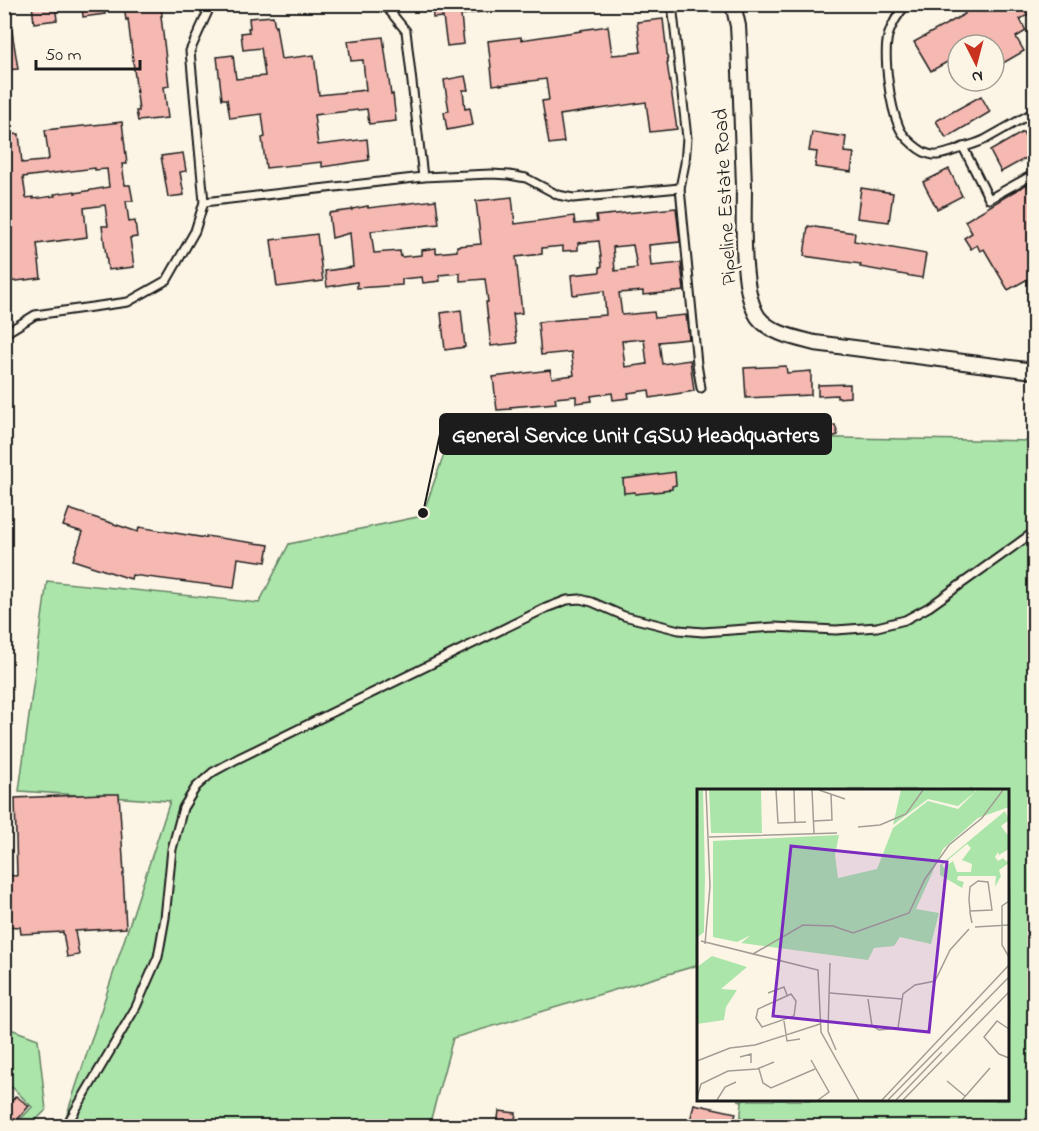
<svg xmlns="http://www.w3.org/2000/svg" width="1039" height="1131" font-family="'Indie Flower',sans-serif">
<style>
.green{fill:#abe5aa;stroke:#648063;stroke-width:1.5}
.building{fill:#f5b9b2;stroke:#1c1c1c;stroke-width:1.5;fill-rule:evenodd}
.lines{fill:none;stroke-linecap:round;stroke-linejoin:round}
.service-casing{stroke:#1c1c1c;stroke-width:11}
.minor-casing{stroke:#1c1c1c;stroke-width:18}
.service{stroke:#fcf5e5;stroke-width:7}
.minor{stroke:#fcf5e5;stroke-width:14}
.labels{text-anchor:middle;stroke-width:6;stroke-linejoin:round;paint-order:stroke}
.street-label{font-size:21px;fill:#1c1c1c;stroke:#fcf5e5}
.inset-road{fill:none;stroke:#a29e95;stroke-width:1.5}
.view{fill:#7b2cbf;fill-opacity:0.15;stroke:#7b2cbf;stroke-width:3}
.inset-edge{fill:none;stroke:#1c1c1c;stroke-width:3}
.leader{fill:none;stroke:#1c1c1c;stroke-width:2}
.callout-dot{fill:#1c1c1c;stroke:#fcf5e5;stroke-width:2}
.callout{fill:#1c1c1c;stroke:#1c1c1c;stroke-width:2}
.callout-label{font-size:22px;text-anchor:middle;font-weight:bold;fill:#fff}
</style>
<rect width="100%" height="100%" fill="#fcf5e5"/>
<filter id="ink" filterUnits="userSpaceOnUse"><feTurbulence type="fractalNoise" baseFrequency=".0167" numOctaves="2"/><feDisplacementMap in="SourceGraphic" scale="12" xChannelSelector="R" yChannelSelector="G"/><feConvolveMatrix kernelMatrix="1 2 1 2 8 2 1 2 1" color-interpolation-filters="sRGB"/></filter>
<g filter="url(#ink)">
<!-- green -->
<g class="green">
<polygon points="452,432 1034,441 1034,1126 740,1126 742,1101 738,1100 1008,1100 1008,790 698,790 698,961 695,966 453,1038 429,1126 63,1126 170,801 19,791 47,581 259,603 289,544 422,516"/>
<polygon points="5,1027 38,1039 46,1110 30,1126 14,1126 32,1107 12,1087 5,1096"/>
</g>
<!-- building -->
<g class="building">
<polygon points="32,4 55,4 57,20 34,23"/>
<polygon points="82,4 103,4 105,14 83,17"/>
<polygon points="132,4 161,4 162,16 161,16 169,86 164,87 168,118 138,121 136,111 139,111 128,19 126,20 124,6"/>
<polygon points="432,4 485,4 486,11 461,15 464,44 447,46 443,17 433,18"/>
<polygon points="960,4 1035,4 1035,11 1020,19 1026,31 1016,37 1024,51 998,66 994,60 994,45 958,45 958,56 931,71 914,42 965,14"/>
<polygon points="273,16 275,27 276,26 281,59 314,55 319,95 366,90 363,60 351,61 348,41 383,37 391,95 393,94 396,121 369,124 367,109 314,115 318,145 367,139 369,160 322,167 322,162 266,168 262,138 265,137 262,114 230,118 227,99 222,99 217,57 233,55 236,79 265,76 261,48 243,50 241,33 249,32 248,28 250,28 249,18"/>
<polygon points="663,19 668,63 667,63 677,129 650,132 646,102 560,115 564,142 549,144 542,101 549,100 546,79 500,85 500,84 493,85 488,41 521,37 521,40 581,31 581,30 608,26 612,55 625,54 641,52 637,22"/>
<polygon points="4,25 11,25 18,69 4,70"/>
<polygon points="465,76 468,90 463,90 465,109 470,108 473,125 447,130 444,112 449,111 444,80"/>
<polygon points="981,96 990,112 946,138 936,121"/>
<path d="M 122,122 L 127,164 L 122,164 L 125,185 L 130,185 L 133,201 L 126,201 L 129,222 L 135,221 L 137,237 L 130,238 L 134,267 L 108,270 L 102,226 L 108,226 L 105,205 L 84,208 L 87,237 L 37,244 L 41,278 L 8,282 L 4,255 L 4,135 L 19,134 L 22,163 L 43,161 L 49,159 L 45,130 ZM 95,168 L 95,170 L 107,169 L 109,187 L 75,193 L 75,191 L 54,194 L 55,196 L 33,199 L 33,197 L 26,198 L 23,177 Z"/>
<polygon points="1035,131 1035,153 1001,172 990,151 1023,132 1025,136"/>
<polygon points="812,132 846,137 844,152 854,153 851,172 815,167 817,152 809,151"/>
<polygon points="183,153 186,171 180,172 184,195 168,197 161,156"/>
<polygon points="949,169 962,196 937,209 923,182"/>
<polygon points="1027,184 1035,196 1035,275 1008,290 984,249 980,251 977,245 971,249 964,238 972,233 965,221"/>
<polygon points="861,188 893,193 889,222 857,218"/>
<path d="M 512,197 L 515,224 L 574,216 L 575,224 L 597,222 L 596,216 L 676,208 L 680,242 L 649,245 L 651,266 L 681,263 L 684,291 L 643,295 L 643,291 L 619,293 L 622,315 L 654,312 L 655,318 L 686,315 L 689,339 L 659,342 L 662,364 L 690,360 L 694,391 L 650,398 L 649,390 L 628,393 L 629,398 L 613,400 L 612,393 L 591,396 L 592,401 L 576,403 L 576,396 L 555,398 L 556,403 L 510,407 L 511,409 L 497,410 L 493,377 L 550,370 L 552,378 L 574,375 L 571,352 L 541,355 L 538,322 L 568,319 L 568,318 L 606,315 L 604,291 L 573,295 L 571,275 L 600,272 L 600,267 L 602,266 L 599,241 L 578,243 L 578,250 L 563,251 L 563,246 L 542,248 L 542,254 L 516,257 L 522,313 L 513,314 L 517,343 L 491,346 L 486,302 L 488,302 L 485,279 L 460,281 L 460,273 L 439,275 L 440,281 L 423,283 L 422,277 L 402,279 L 402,285 L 357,288 L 357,282 L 327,287 L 325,271 L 353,267 L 350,233 L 332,238 L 329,213 L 352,210 L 352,209 L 368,206 L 368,208 L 436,200 L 439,224 L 371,231 L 374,253 L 400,251 L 401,257 L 422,255 L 422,250 L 436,248 L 436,253 L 457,251 L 457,246 L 481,244 L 476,201 ZM 633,245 L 637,268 L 615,271 L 613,247 ZM 644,339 L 647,364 L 625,367 L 622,341 Z"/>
<polygon points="808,226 855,233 854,241 926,254 922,278 860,267 861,264 804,256"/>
<polygon points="317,234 323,281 277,287 271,240"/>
<polygon points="461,310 465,347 445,350 441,313"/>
<polygon points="786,366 787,373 811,371 811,395 746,398 744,368"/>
<polygon points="850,384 850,397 837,398 837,395 818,396 818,385"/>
<polygon points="835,425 838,435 822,440 819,429"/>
<polygon points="675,472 676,485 672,486 672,489 663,490 663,491 635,494 635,492 624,493 623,479"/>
<polygon points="69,509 138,532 139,527 206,538 206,536 269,545 266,562 238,558 234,588 132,575 131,579 73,560 83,532 63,526"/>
<polygon points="102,794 119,794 124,874 123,874 126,928 75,931 79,955 67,957 63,932 21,934 20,927 4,926 4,875 17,876 15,798"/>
<polygon points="16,1096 29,1106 12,1126 11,1126 4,1122 4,1110"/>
<polygon points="694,1104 736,1113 733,1126 689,1126"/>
<polygon points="499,1111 516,1113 514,1126 497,1126"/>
</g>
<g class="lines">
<!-- service casing -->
<g class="service-casing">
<g id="service">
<polyline points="384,4 406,31 423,177"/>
<polyline points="672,4 687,138 685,163 680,188 697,364 701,388"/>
<path d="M 907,4 C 898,14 892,23 888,36 C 883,57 890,106 899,127 C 903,137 921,154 933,155 C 940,156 949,152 956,150 C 965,146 977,144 986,139 C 1002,130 1018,121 1034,112"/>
<polyline points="963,147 989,199 1034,174"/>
<polyline points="204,202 423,177 491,174 509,175 526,178 558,195 573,198 680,188"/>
<polyline points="4,334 35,315 128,302 167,280 195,231 204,202 190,51 210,7 215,4"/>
<polyline points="66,1126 136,1007 158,957 165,918 172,849 183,808 196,787 213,772 237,759 546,608 567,600 580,599 592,602 624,616 679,630 703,632 774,627 836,630 877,627 905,620 929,607 1034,532"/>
</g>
</g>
<!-- minor casing -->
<g class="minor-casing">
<path id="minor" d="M 733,4 L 738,26 L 739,44 C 741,91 742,138 744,186 C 744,218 740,290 758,317 C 771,334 796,338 815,343 L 1034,371"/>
</g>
<!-- service -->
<use href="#service" class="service"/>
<!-- minor -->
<use href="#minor" class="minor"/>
</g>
</g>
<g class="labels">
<!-- street labels -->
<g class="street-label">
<text transform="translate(724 197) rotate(-93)" y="7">Pipeline Estate Road</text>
</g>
</g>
<!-- overview -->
<g transform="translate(697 789)">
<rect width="312" height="312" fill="#fcf5e5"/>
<path d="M 0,1 L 6,1 L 8,87 L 7,143 L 0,149 ZM 12,1 L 64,1 L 65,44 L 14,44 ZM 204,1 L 278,1 L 278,3 L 261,17 L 231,10 L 196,36 ZM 280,1 L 312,1 L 312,18 L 281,29 L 246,60 L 219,120 L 242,124 L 234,155 L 203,148 L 197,157 L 177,159 L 171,171 L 44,154 L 54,146 L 40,153 L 16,148 L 16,52 L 142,46 L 138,66 L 141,89 L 180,80 L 196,39 L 231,12 L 261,20 ZM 308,22 L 312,31 L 304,37 L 312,48 L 312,60 L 302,66 L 301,63 L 298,68 L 301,72 L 306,69 L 310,73 L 312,67 L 312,74 L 302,81 L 304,87 L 298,98 L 299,87 L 261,87 L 260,91 L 267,93 L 265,99 L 243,86 L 243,76 ZM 270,55 L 274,59 L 265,71 L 275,75 L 274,83 L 260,83 L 256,72 L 247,79 L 245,76 ZM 15,167 L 50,178 L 24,200 L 40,201 L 29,218 L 27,231 L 0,235 L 0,178 Z" fill="#abe5aa" fill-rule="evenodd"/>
<path class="inset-road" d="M 79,1 L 81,34 L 109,33M 97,1 L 98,34M 115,1 L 117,44M 122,1 L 148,10M 117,32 L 135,31 L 134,5M 161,38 L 183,36 L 209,25 L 226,1M 12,48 L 140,44M 312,112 L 305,117 L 305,156 L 312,168M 273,122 L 295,121 L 291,93 L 281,92 L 273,98 L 272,110 L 273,122 L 273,124 L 275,134M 278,138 L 312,136M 4,152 L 121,181 L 124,243 L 162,311M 8,155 L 13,97 L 9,1M 56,165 L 106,136 L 136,137 L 156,144 L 212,124 L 228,90 L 252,56 L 285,29 L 306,1M 133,174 L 131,242 L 139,261M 71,204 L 87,198 L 90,206M 133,204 L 205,210M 94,205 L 99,212 L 97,227 L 65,238 L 59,229 L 61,220 ZM 171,210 L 175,237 L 182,241 L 201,239 L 206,205 L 218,196 L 238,192 L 253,161 L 272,140M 87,232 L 90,252 L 103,250M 312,240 L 300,232 L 287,248 L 302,265 L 312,269M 43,268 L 54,265 L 54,274M 114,271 L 132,303 L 121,311M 0,272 L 33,259 L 58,256 L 123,235M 62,280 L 66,294 L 74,299 L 118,280M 250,292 L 268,307M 0,309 L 4,295 L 31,282 L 60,280 L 77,273M 20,311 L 28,298 L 39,293M 185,311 L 312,176M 191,311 L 312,188M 199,311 L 245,263M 206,311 L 312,203M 265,311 L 293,279"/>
<path class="view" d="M 94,57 L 250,73 L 232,243 L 76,227 Z"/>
<rect width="312" height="312" class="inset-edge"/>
</g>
<!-- callouts -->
<path class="leader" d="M423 513L440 434"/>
<circle class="callout-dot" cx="423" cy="513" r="6"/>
<rect class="callout" x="440" y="414" width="391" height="40" rx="6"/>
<g class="callout-label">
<text x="636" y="442">General Service Unit (GSU) Headquarters</text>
</g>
<!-- margin -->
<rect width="1039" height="1131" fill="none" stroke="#fcf5e5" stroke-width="24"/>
<rect x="12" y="12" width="1015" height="1107" fill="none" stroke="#1c1c1c" stroke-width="2" filter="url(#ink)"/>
<!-- north arrow -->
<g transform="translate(976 63) rotate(174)"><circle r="28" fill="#fcf5e5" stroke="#a29e95" stroke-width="1.5"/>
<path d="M0-4.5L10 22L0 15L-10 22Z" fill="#c8321e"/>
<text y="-9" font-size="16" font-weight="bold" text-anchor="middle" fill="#1c1c1c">N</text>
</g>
<!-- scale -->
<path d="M36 60v9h104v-9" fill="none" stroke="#1c1c1c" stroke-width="3"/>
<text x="45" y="60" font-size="18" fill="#1c1c1c" stroke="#fcf5e5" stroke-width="4.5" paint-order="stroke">50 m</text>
</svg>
